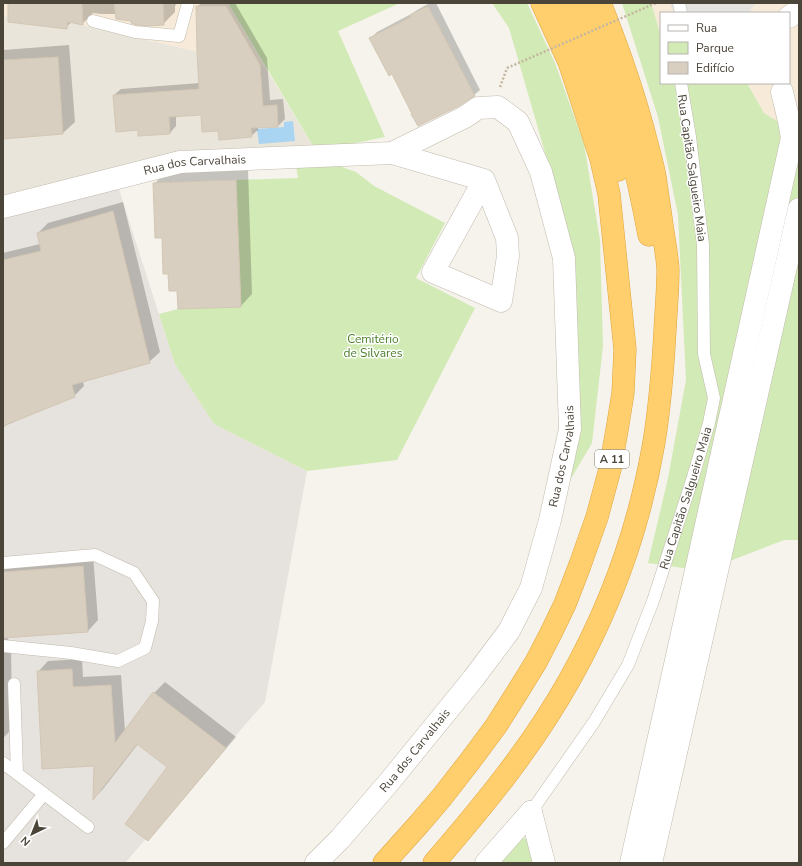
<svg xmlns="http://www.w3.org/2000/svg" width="802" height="866" font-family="'Nunito Sans',sans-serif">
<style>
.residential{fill:#eae5da}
.commercial{fill:#f7ead8}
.industrial{fill:#e6e2dd}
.green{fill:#d2eab5}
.parking{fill:#e5e3e0}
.water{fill:#a9d4f2}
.shadow{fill:#0003}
.building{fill:#d8cfc1;stroke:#d3c7b4}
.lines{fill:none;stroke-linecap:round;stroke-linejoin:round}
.service-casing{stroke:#c2bbae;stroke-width:13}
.minor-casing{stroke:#c2bbae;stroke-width:23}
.motorway-casing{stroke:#e0a43c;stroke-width:23}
.path{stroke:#c4b79f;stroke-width:2.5;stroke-dasharray:2 2;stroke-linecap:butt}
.service{stroke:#fff;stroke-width:12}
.minor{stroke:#fff;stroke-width:22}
.motorway{stroke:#ffcf6e;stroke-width:22}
.path-bridge{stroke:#c4b79f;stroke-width:2.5;stroke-dasharray:2 2;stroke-linecap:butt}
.labels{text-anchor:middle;stroke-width:3;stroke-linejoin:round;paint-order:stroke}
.shield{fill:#fff;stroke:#817c74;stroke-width:1}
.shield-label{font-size:11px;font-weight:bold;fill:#4b4439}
.street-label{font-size:12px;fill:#4b4439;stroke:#fff}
.park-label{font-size:12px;fill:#4a7f2a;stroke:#fff}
</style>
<rect width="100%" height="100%" fill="#f6f3ec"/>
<!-- residential -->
<polygon class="residential" points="3,15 77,24 265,67 316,151 190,155 3,202"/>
<!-- commercial -->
<g class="commercial">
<polygon points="3,3 227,3 265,67 77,24 3,15"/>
<polygon points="651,3 799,3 799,135 764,113 747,83 789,83 789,13 661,13 661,36"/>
</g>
<!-- industrial -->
<polygon class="industrial" points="114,174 175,364 214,424 307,471 265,702 125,863 3,863 3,202"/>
<!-- green -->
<g class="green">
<polygon points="228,3 400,3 338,31 385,137 316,151"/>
<polygon points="492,3 527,3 555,63 584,144 600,240 603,346 592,443 569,482 572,246 509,28"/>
<polygon points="622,3 651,3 661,36 661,83 747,83 764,113 799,135 799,540 784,540 704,571 648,563 668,478 686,380 678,215 658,117"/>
<polygon points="296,165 339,166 356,172 374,186 445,223 416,278 475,308 397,460 307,471 214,424 175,364 159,314 178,309 241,307 236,180 298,178"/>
<polygon points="530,838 538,863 496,863 516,839"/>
</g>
<!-- parking -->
<polygon class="parking" points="670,3 755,3 749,13 674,13"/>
<!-- water -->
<polygon class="water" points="293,121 295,141 259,144 257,129 284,127 284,122"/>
<!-- shadow -->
<g class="shadow">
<polygon points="9,3 177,3 175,6 175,12 163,24 132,20 117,14 101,14 93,13 82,24 72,22 66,27"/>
<polygon points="201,3 235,3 267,58 270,100 283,99 285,119 278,126 258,127 258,130 251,136 219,130 202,114 176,116 176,126 170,133 139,129 114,95 121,89 200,83 197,7"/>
<polygon points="430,3 436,3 480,90 474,95 392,73 371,38 377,32 413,13 417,10"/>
<polygon points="69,45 75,122 63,133 3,138 3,50"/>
<polygon points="248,169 252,294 241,306 178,290 169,272 154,184 166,172"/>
<polygon points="123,202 160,352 149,362 83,381 84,386 74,396 16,420 12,423 6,425 3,428 3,253 40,244 38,233 48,223"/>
<polygon points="93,555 98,620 87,632 6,637 11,642 12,729 3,738 3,562"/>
<polygon points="82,659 83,677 121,675 125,731 154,693 165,682 236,737 158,829 148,840 169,767 138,744 103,789 94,798 95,765 38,672 48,661"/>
</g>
<!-- building -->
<g class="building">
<polygon points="8,3 82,3 83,25 68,22 67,29 8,22"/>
<polygon points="114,3 163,3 164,25 147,26 136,25 131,23 131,21 116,19"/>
<polygon points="196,6 226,6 260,65 263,106 277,105 278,127 251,128 252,137 219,140 218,131 202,132 201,115 169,117 170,134 138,136 138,130 116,132 113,95 199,89 197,51"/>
<polygon points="428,6 475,96 471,98 459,106 418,126 411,114 412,114 392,74 389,76 369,38 411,17 410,15"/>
<polygon points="58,57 63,134 3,139 3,60"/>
<polygon points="236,180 241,307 178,309 177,291 169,291 168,274 163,274 162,238 155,238 153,183"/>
<polygon points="113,211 150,363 72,385 75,397 3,426 3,260 41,251 37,233"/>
<polygon points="83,566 88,632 3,638 3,572"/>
<polygon points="72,669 73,687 111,685 115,743 153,692 226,748 148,841 125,824 167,767 137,744 93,800 94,766 42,769 37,671"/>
</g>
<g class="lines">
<!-- service casing -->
<g class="service-casing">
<g id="service">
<polyline points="679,3 681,13"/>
<polyline points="93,21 135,32 179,36 188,3"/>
<polyline points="3,563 95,555 134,573 153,601 152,621 145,648 118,661 71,653 3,646"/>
<polyline points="14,684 17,773"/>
<polyline points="3,763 88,827"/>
<path id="s1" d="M 531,812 L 594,722 L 628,665 L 653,601 L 693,477 L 709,423 L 714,398 L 704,354 L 703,245 L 690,137 L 681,83"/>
<polyline points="3,843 44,794"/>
</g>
</g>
<!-- minor casing -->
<g class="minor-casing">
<g id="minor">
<polyline points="789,17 796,12 799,11"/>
<path id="s2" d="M 3,207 L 180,162 L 392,153 L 484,180 L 433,272 L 501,301 L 508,256 L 507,238 L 484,180"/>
<polyline points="531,812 544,863"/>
<path id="s3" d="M 316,863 L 340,839 L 390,781 L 473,679 L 509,631 L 531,588 L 550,520 L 570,429 L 564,258 L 541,172 L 518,122 L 498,107 L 478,108 L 465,117 L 392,153"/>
<polyline points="486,863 531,812"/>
<polyline points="631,863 792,138 789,121 782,92"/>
<polyline points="651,863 799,209"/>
</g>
</g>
<!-- motorway casing -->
<g class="motorway-casing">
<g id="motorway">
<path d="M 560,3 C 586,56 604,113 618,170"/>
<path d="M 580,3 C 589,21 596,40 603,60 C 624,117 638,176 649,235"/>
<polyline points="384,863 419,824 442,797 470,761 496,726 515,696 536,662 551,633 565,604 580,565 597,517 610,469 617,430 623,393 625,349 609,194 601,159 569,62 542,3"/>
<path d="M 434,863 C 484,805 532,747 570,679 C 611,606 640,524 654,442 C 660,405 663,367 665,330 C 666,311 668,289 668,269 C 667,253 663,235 661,218 C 659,205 657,191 655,177 C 653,165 649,152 646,140 C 634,93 618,48 600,3"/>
</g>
</g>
<!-- path -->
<polyline class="path" points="500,87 507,68"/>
<!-- service -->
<use href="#service" class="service"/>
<!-- minor -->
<use href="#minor" class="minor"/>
<!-- motorway -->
<use href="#motorway" class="motorway"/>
<!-- path-bridge -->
<polyline class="path-bridge" points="507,68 656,3"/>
</g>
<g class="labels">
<!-- shield labels -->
<rect class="shield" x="595" y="450" width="34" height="18" rx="3"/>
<g class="shield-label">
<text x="612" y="463">A 11</text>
</g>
<!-- street labels -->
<g class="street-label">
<text dy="4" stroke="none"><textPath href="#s2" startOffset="197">Rua dos Carvalhais</textPath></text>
<text transform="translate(692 168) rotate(82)" y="4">Rua Capitão Salgueiro Maia</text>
<text dy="4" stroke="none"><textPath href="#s3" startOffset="486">Rua dos Carvalhais</textPath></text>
<text dy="4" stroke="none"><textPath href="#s1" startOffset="353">Rua Capitão Salgueiro Maia</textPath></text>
<text dy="4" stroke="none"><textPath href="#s3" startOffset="150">Rua dos Carvalhais</textPath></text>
</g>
<!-- park labels -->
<g class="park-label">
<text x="373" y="343">Cemitério<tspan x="373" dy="14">de Silvares</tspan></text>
</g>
</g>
<!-- border -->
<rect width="802" height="866" fill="none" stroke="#4b4439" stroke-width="8"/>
<!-- legend -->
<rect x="660" y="12" width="130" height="72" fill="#ffffff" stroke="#b7b4b0"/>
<rect x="668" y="25" width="20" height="6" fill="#ffffff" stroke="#b7b4b0"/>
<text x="696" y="32" font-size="12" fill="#4b4439">Rua</text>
<rect x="668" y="42" width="20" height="12" fill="#d2eab5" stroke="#b7b4b0"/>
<text x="696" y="52" font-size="12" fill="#4b4439">Parque</text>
<rect x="668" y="62" width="20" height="12" fill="#d8cfc1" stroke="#b7b4b0"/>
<text x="696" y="72" font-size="12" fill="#4b4439">Edifício</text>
<!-- north arrow -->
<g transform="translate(32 834) rotate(223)" stroke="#ffffff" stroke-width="3" paint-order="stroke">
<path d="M0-3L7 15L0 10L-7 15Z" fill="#4b4439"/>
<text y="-6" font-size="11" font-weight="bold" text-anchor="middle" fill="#4b4439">N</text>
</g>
</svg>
